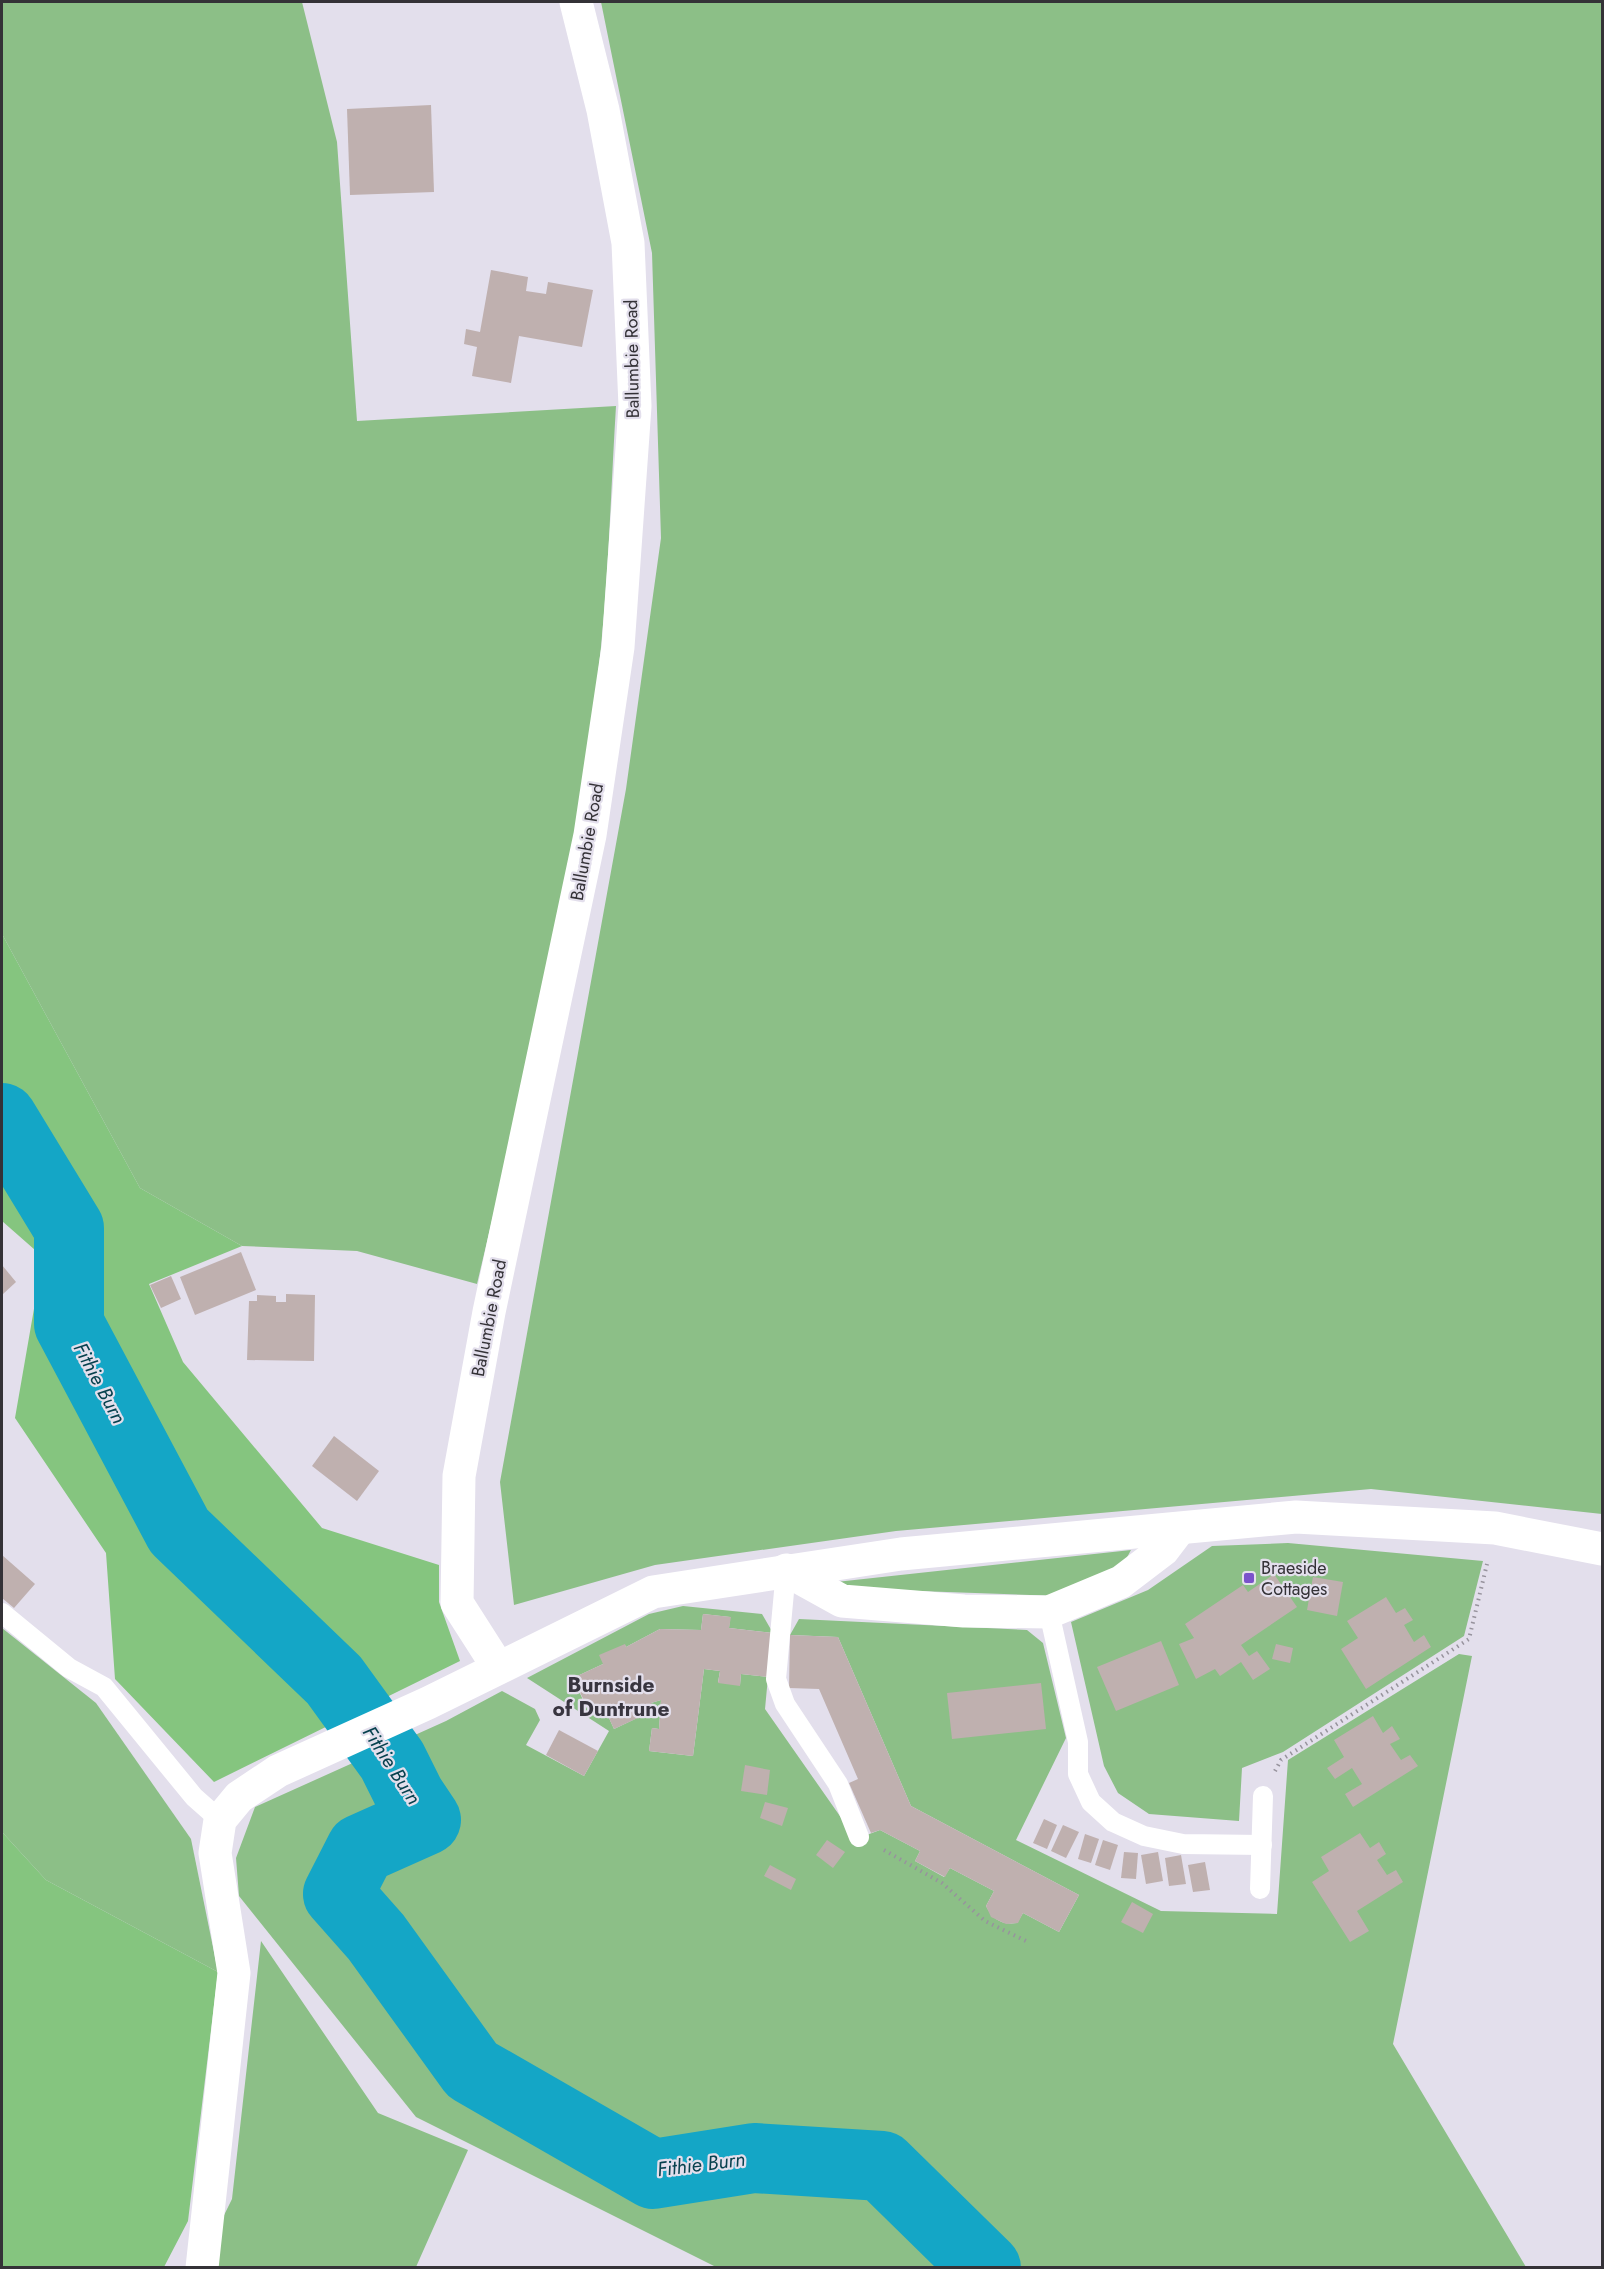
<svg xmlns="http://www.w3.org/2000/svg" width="1604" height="2269" font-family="Jost,sans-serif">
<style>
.green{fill:#8cbf87}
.forest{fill:#85c57f}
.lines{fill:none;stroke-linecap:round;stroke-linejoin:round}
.river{stroke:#14a6c6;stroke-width:70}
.building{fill:#bfb0af}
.path{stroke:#97939d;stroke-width:4;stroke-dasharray:1.5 4.5;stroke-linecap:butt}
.service{stroke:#fff;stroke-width:20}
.minor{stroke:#fff;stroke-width:33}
.tertiary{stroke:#fff;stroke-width:33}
.poi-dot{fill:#7a52cb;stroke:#e3dfec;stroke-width:2}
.labels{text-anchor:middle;stroke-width:4.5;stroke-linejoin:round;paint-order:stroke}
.street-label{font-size:18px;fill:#343237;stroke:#e3dfec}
.poi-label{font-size:18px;fill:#343237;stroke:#e3dfec;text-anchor:start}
.water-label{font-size:20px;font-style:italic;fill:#07414e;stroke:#e3dfec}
.quarter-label{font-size:21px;font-weight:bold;fill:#38353f;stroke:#e3dfec}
</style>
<rect width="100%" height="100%" fill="#e3dfec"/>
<!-- green -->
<g class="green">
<path d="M 2,2 L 302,2 L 337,142 L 357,421 L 616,406 C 611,486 609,567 601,647 C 579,860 526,1076 477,1284 L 357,1251 L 242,1246 L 140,1188 L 2,934 Z"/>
<polygon points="601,2 1602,2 1602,1514 1371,1489 896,1531 655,1565 514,1605 500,1482 626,789 661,538 652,253"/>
<polygon points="1288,1543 1483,1561 1464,1636 1283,1752 1242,1768 1239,1821 1149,1814 1118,1793 1104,1766 1071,1622 1148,1590 1212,1546"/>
<polygon points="1131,1550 1124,1563 1059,1596 861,1589 836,1582"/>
<path d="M 683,1606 L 762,1614 L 773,1633 L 729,1628 L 730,1617 L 703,1614 L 701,1630 L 660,1629 L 626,1647 L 625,1645 L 603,1664 L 573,1678 L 588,1711 L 603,1705 L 614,1729 L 654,1710 L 651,1703 L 661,1700 L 659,1729 L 652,1728 L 649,1751 L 693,1756 L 704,1669 L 720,1671 L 718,1682 L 740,1685 L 741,1674 L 768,1677 L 765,1709 L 856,1839 L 880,1830 L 920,1851 L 915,1861 L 944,1877 L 950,1868 L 994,1891 L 986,1906 C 993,1920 1002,1925 1017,1923 L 1023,1913 L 1059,1932 L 1079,1895 L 911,1806 L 838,1637 L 790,1635 L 799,1619 L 1027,1630 L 1043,1643 L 1066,1738 L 1016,1840 L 1161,1911 L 1277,1914 L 1288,1760 L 1459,1654 L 1472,1656 L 1393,2044 L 1526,2267 L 716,2267 L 416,2117 L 239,1896 L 236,1858 L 255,1807 L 446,1721 L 502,1691 L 535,1709 L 540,1720 L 526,1745 L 584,1776 L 609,1731 L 527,1678 L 649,1614 Z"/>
<polygon points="2,1628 96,1703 191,1839 218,1972 46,1880 2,1832"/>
<polygon points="261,1941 378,2113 468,2150 416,2267 198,2268 232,2199"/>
</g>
<!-- forest -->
<g class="forest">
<polygon points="2,934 140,1188 242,1246 149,1284 183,1362 322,1528 439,1565 439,1602 460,1661 214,1782 115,1679 106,1553 15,1418 43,1257 2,1221"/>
<polygon points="2,1832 46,1880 218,1972 188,2221 164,2267 2,2267"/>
</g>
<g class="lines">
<!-- river -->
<polyline class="river" points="2,1118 69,1228 69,1324 179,1531 334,1680 392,1760 410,1796 426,1820 361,1849 338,1894 376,1937 472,2070 653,2174 754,2158 882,2166 986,2268"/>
</g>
<!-- building -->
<g class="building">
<polygon points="431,105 434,192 350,195 347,109"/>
<polygon points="491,270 528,277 526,291 546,294 548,282 593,290 582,347 519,336 511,383 472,376 477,347 464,344 466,329 480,332"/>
<polygon points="241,1252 256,1290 195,1315 180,1277"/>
<polygon points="2,1265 16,1282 2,1295"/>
<polygon points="171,1276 181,1299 161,1308 150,1285"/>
<polygon points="286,1294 315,1295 314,1361 247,1360 249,1301 257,1301 257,1295 276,1296 276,1302 286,1302"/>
<polygon points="334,1436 379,1471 357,1501 312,1466"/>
<polygon points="2,1555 35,1584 14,1608 2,1598"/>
<polygon points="1274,1574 1297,1607 1241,1645 1249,1656 1257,1651 1270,1669 1253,1680 1241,1662 1220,1676 1215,1669 1196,1679 1179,1644 1194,1638 1185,1624 1243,1585 1248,1592"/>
<polygon points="1313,1577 1343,1582 1337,1616 1307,1610"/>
<polygon points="1386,1597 1396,1613 1405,1608 1413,1620 1404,1625 1414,1642 1424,1635 1431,1647 1366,1689 1341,1649 1358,1638 1347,1621"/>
<polygon points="703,1614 731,1617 729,1628 773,1633 768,1677 741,1674 740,1686 718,1683 720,1671 704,1669 693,1756 649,1751 652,1728 659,1729 661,1700 651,1703 655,1710 614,1729 603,1705 589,1711 573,1678 603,1664 599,1655 625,1644 626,1647 660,1629 701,1630"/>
<polygon points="790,1635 838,1637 911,1806 1079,1895 1059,1932 1023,1913 1018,1923 1006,1924 991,1917 986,1906 994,1891 950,1868 945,1877 915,1861 920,1851 880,1830 871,1833 849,1783 858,1779 819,1689 789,1688"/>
<polygon points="1161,1641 1179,1685 1116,1711 1097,1667"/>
<polygon points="1276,1644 1293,1648 1290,1663 1272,1659"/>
<polygon points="1041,1683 1046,1729 952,1739 947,1693"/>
<polygon points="1373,1716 1383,1733 1392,1726 1400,1739 1390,1744 1401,1760 1410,1755 1418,1766 1353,1807 1345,1794 1362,1784 1352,1768 1335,1779 1327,1768 1344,1757 1334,1740"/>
<polygon points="559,1730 598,1751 584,1776 546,1755"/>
<polygon points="745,1765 770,1770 767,1795 741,1791"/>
<polygon points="765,1802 788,1808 782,1826 760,1818"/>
<polygon points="1044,1819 1057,1825 1047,1849 1033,1843"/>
<polygon points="1063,1825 1079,1832 1066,1858 1051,1851"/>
<polygon points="1360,1833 1370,1848 1379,1842 1386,1854 1377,1860 1387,1875 1396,1870 1403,1882 1357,1911 1369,1931 1350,1942 1312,1882 1329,1871 1321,1857"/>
<polygon points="1085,1834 1099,1839 1091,1863 1078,1859"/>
<polygon points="827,1840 845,1852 833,1868 816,1855"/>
<polygon points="1103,1840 1118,1845 1110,1870 1095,1865"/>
<polygon points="1124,1852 1138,1853 1136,1879 1121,1878"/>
<polygon points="1158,1852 1163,1881 1146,1884 1141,1855"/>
<polygon points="1181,1855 1186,1884 1169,1886 1165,1858"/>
<polygon points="1205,1862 1210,1890 1193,1892 1188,1865"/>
<polygon points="770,1865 796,1879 791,1890 764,1876"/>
<polygon points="1132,1902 1153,1914 1143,1933 1121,1922"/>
</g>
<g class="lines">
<!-- path -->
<g class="path">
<polyline points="1275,1771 1281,1760 1469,1639 1487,1564"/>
<polyline points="884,1850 942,1883 985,1921 1026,1941"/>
</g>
<!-- service -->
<g class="service">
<polyline points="786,1570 776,1679 785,1704 838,1784 859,1837"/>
<polyline points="1049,1612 1078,1742 1078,1774 1091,1802 1113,1822 1144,1836 1183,1844 1262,1845"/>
<polyline points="2,1613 69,1668 104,1687 194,1797 220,1820"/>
<polyline points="1260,1889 1263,1796"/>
</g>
<!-- minor -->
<g class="minor">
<polyline points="786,1570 842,1601 964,1611 1049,1612 1121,1582 1163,1550 1179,1529"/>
<polyline points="498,1667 457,1603 459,1476 489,1312 590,835 618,647 635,406 628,243 603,110 576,2"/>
</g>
<!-- tertiary -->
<polyline class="tertiary" points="202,2268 234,1973 215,1853 220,1820 239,1797 278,1771 428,1703 653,1592 901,1554 1296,1517 1495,1528 1602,1549"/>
</g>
<!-- markers -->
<rect class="poi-dot" x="1243" y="1572" width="12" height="12" rx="3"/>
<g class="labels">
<!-- street labels -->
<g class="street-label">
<text transform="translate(632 359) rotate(-91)" y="6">Ballumbie Road</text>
<text transform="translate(587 842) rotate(-80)" y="6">Ballumbie Road</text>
<text transform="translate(489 1318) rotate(-79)" y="6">Ballumbie Road</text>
</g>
<!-- poi labels -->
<g class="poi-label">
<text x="1261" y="1574">Braeside<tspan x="1261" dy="21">Cottages</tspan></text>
</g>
<!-- water labels -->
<g class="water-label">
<text transform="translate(100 1383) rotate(62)" y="7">Fithie Burn</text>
<text transform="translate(392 1765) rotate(57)" y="7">Fithie Burn</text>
<text transform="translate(701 2164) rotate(-7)" y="7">Fithie Burn</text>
</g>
<!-- quarter labels -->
<g class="quarter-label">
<text x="611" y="1692">Burnside<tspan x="611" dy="24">of Duntrune</tspan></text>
</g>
</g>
<!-- border -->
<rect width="1604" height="2269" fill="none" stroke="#343237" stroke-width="6"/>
</svg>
